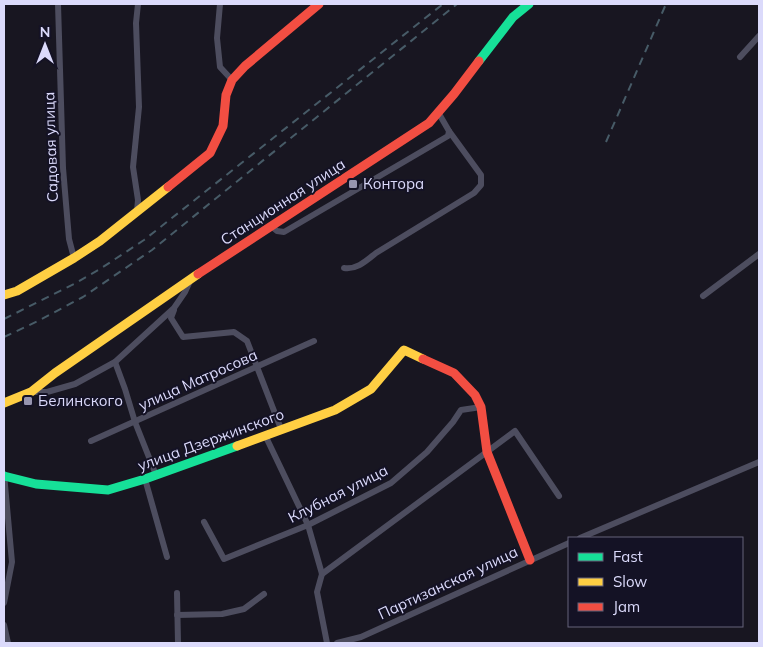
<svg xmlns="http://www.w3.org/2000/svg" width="763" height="647" font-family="Mulish,sans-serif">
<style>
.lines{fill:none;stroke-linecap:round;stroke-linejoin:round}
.street{stroke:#4d4d5f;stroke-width:6}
.fast{stroke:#16e098;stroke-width:9}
.slow{stroke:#ffcf43;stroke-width:9}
.jam{stroke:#f24e42;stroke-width:9}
.rail{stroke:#475b67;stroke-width:2;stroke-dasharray:8 6;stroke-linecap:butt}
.poi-dot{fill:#9795af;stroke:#141225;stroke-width:2}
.labels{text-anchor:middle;stroke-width:4;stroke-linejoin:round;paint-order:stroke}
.street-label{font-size:15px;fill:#dbdafb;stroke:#141225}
.poi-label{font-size:15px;fill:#dbdafb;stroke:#141225;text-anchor:start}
</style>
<rect width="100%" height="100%" fill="#181621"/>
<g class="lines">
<!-- street -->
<g class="street">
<polyline points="58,4 63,168 69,239 74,258"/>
<polyline points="220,4 217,38 220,67 232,80"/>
<polyline points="740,57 759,36"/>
<polyline points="137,211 138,200 133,167 139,107 136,23 138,4"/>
<polyline points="271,226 277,231 284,232 448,136 449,131 438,112"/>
<path d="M 344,268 C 357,270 367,260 376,253 L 474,193 L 481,185 L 481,175 L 449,131"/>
<polyline points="703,296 759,254"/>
<polyline points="174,310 171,318 183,337 234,332 247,341 281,429"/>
<polyline points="115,362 125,389 135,422 156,475"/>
<polyline points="31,392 47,392 75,384 115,362 174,308 185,292 190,281"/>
<polyline points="265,435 308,525 322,574 317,592 327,643"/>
<polyline points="91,441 314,341"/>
<polyline points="4,474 12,562 4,603"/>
<polyline points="145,479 167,557"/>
<polyline points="204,522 224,559 308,525 391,483 427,452 453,422 461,410 481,407"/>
<polyline points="580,538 759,462"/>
<polyline points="322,574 515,431 559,496"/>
<polyline points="177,593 178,643"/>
<polyline points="177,615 222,614 244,609 264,594"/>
<polyline points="4,625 8,643"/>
<polyline points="337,643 361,637 569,543"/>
</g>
<!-- fast -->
<g class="fast">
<polyline points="479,61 513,17 529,4"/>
<polyline points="4,476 36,484 108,490 145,479 237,446"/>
</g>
<!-- slow -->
<g class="slow">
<polyline points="4,295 17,291 74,258 100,241 168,187"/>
<polyline points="4,403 31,392 55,373 198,274"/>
<polyline points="237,446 335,410 371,389 404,350 423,359"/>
</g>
<!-- jam -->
<g class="jam">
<polyline points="168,187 210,153 223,126 226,95 232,80 245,66 319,4"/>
<polyline points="198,274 429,123 454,94 479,61"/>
<polyline points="423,359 454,373 475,395 481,407 487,452 530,560"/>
</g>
<!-- rail -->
<g class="rail">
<polyline points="606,142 666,4"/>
<polyline points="4,319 76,283 100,269 144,240 443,4"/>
<polyline points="4,337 38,321 83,297 152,250 457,4"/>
</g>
</g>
<!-- markers -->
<g class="poi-dot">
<rect x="348" y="179" width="10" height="10" rx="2.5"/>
<rect x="23" y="396" width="10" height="10" rx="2.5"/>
</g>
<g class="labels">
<!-- street labels -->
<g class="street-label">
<text transform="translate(51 147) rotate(-92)" y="5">Садовая улица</text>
<text transform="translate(283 202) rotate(-33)" y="5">Станционная улица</text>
<text transform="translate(198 380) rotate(-24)" y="5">улица Матросова</text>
<text transform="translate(211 440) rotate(-20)" y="5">улица Дзержинского</text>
<text transform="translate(338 494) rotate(-27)" y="5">Клубная улица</text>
<text transform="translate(448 583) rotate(-25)" y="5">Партизанская улица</text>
</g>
<!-- poi labels -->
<g class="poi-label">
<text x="363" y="189">Контора</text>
<text x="38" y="406">Белинского</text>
</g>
</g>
<!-- border -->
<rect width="763" height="647" fill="none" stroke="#dbdafb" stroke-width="10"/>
<!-- legend -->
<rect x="568" y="537" width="175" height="90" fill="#141225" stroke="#64627b"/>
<rect x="578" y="553" width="25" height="8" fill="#16e098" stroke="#64627b"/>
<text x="613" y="562" font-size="15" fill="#dbdafb">Fast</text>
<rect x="578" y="578" width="25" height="8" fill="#ffcf43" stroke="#64627b"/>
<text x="613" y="587" font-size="15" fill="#dbdafb">Slow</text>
<rect x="578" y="603" width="25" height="8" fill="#f24e42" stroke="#64627b"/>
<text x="613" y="612" font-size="15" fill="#dbdafb">Jam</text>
<!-- north arrow -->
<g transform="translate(45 45)" stroke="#141225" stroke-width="4" paint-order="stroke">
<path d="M0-4L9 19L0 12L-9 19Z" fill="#dbdafb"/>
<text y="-8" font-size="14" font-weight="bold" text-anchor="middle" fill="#dbdafb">N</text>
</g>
</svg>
